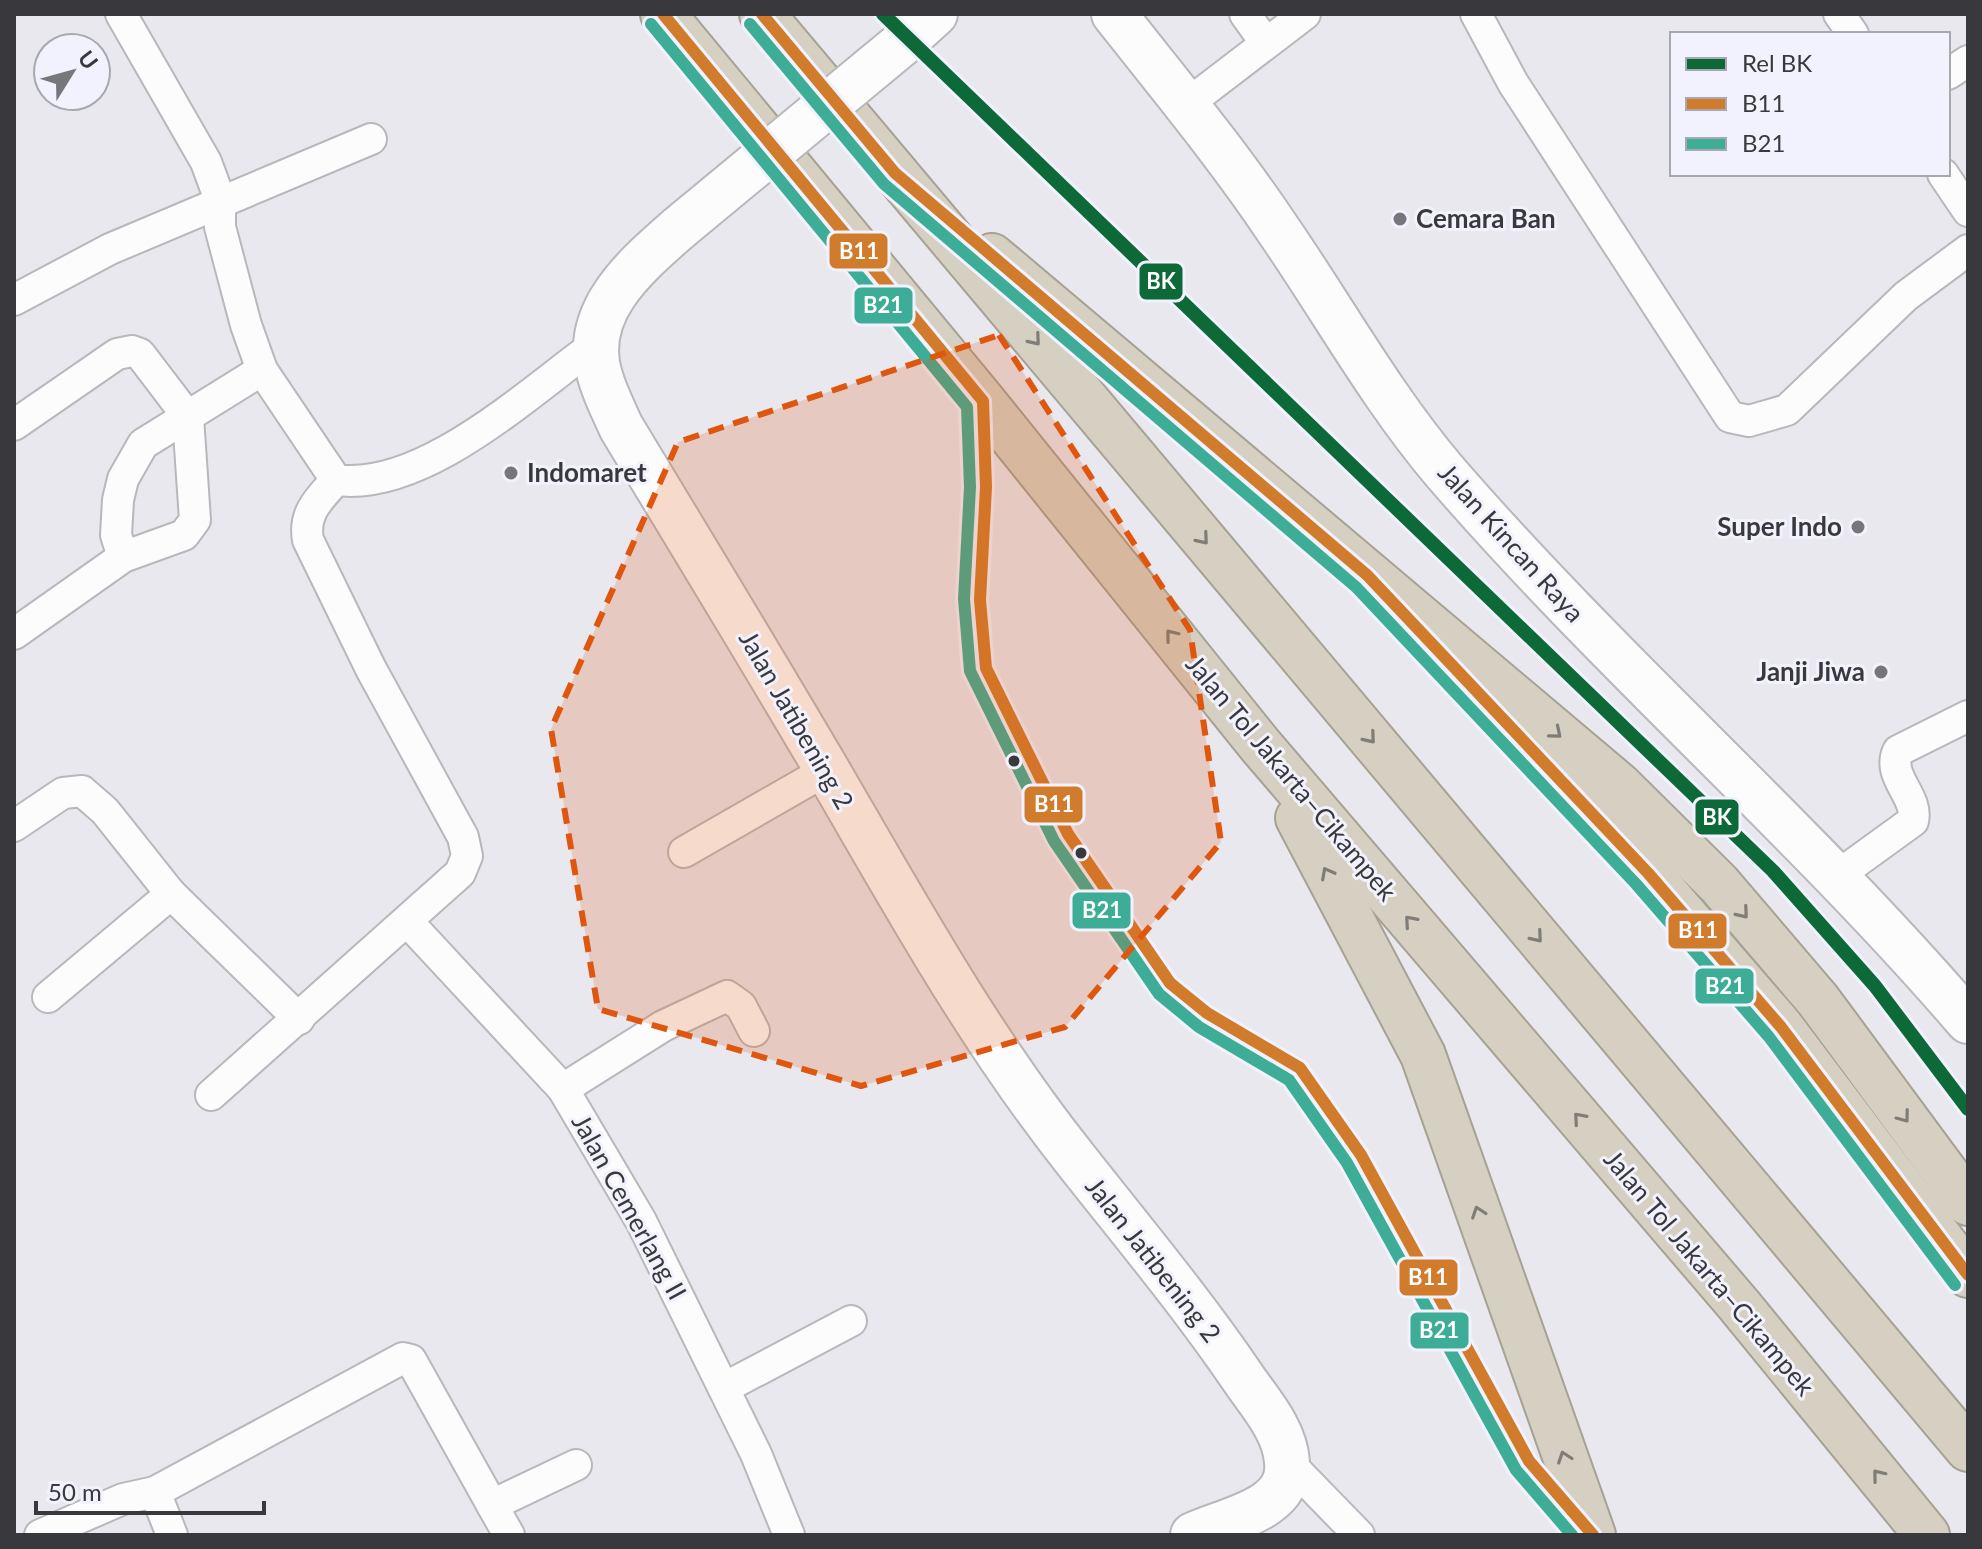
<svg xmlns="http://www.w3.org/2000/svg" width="1982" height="1549" font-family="Lato,sans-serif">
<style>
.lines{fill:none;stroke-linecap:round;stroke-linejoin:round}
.minor-casing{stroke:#b8b8bc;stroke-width:34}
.secondary-casing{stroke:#b8b8bc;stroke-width:48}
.motorway-casing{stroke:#a6a293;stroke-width:48}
.minor{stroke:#fcfcfc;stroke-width:30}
.secondary{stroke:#fcfcfc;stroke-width:44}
.motorway{stroke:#d5d0c1;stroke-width:44}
.secondary-bridge-casing{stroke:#b8b8bc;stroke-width:48;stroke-linecap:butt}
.secondary-bridge{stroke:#fcfcfc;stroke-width:44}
.bus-1-casing{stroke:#f2f2fe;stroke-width:18}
.bus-2-casing{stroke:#f2f2fe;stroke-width:18}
.bus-1{stroke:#d17c2c;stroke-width:12}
.bus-2{stroke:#3ead97;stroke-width:12}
.rail-1-casing{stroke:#f2f2fe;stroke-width:20}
.rail-1{stroke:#0e6938;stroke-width:14}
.oneway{stroke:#7f7d78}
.marked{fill:#df570e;fill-opacity:0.2;stroke:#df570e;stroke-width:6;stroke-dasharray:16 10;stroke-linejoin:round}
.poi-dot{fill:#76767b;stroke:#f2f2fe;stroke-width:3}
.bus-dot{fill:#39393d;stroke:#f2f2fe;stroke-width:3}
.labels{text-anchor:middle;stroke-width:6;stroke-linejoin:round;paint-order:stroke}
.poi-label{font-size:26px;font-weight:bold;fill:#39393d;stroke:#f2f2fe;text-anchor:start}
.street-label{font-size:26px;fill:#39393d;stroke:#f2f2fe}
.line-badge{stroke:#f2f2fe;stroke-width:3}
.badge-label{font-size:22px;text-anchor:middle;font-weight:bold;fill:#fff}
</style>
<rect width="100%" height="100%" fill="#e8e8ee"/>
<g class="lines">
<!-- minor casing -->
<g class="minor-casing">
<g id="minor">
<path d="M 121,14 L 206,162 L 220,200 L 220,227 L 246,325 L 262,370 L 336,480 C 423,492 528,393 596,344"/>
<polyline points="1245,14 1265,42"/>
<polyline points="1476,14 1513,83 1730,417 1749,421 1787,410 1906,296 1968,250"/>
<polyline points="1839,14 1853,34"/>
<polyline points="1948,74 1968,61"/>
<polyline points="1186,105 1305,14"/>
<polyline points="1943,174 1968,211"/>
<polyline points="14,300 110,249 371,139"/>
<polyline points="14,425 117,354 132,351 140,354 188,417 195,520 184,535 123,557"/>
<polyline points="14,634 123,557 116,535 118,500 123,479 143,444 262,370"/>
<polyline points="14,826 63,793 82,791 105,811 171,894 299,1019"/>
<polyline points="684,852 827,770"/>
<path d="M 1837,876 L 1913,821 C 1919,796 1886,777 1898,751 L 1968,716"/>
<polyline points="407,921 563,1089 641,1221 756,1454 789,1535"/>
<polyline points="48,997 171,894"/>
<polyline points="563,1089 663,1026 727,996 741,1006 754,1031"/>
<path d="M 211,1095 L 460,873 L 467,856 L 463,837 L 371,669 L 308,540 C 303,513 319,499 336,480"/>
<polyline points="724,1388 851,1321"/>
<polyline points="1288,1462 1359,1535"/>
<polyline points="40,1535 123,1499 155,1492"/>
<polyline points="172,1535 155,1492 403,1358 411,1360 492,1505"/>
<polyline points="509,1535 492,1505 576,1465"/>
</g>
</g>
<!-- secondary casing -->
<g class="secondary-casing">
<g id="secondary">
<path d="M 1114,14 C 1170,85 1229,156 1279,231 C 1334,311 1382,398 1445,472 C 1611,664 1803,829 1968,1021"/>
<polyline points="904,42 935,14"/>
<path d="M 679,228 C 637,265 580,312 600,376 C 605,394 614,411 621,427 C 690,541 759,654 826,768 C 903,900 977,1035 1072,1155 C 1130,1229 1190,1300 1243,1378 C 1260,1403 1285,1430 1287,1462 C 1292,1510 1227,1519 1193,1535"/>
</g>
</g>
<!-- motorway casing -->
<g class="motorway-casing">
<g id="motorway">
<polyline points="663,14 983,401 1260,745 1739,1305 1927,1535"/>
<polyline points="762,14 1968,1449"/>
<polyline points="992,256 1619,785 1719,884 1818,1000 1968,1203"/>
<polyline points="1501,717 1648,873 1781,1027 1968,1275"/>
<polyline points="1298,818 1423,1055 1593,1535"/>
</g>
</g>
<!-- minor -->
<use href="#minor" class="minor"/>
<!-- secondary -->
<use href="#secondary" class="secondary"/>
<!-- motorway -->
<use href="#motorway" class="motorway"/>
<!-- secondary-bridge casing -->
<g class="secondary-bridge-casing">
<polyline id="secondary-bridge" points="679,228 904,42"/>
</g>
<!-- secondary-bridge -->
<use href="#secondary-bridge" class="secondary-bridge"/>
<!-- bus-1 casing -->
<g class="bus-1-casing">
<g id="bus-1">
<polyline points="663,14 983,401 986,487 980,600 986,668 1068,834 1170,983 1207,1013 1300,1068 1361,1155 1529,1461 1593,1535"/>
<polyline points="762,14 895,173 1367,575 1648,873 1781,1027 1968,1275"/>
</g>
</g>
<!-- bus-2 casing -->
<g class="bus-2-casing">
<g id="bus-2">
<polyline points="651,24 967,407 970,487 964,599 970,671 1054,841 1159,994 1199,1027 1289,1080 1347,1163 1516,1470 1572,1535"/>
<polyline points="750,24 884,184 1356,587 1636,884 1769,1037 1955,1285"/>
</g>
</g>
<!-- bus-1 -->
<use href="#bus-1" class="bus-1"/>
<!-- bus-2 -->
<use href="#bus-2" class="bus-2"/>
<!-- rail-1 casing -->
<g class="rail-1-casing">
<polyline id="rail-1" points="883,14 1773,871 1875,986 1968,1109"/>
</g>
<!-- rail-1 -->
<use href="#rail-1" class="rail-1"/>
</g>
<!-- one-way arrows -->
<defs><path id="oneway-chevron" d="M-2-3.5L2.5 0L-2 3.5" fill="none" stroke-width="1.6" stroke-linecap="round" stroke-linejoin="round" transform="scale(2)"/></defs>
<g class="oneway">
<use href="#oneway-chevron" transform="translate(1035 340) rotate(50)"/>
<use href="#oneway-chevron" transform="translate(1203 539) rotate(50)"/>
<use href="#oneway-chevron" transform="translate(1171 635) rotate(-129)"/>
<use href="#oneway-chevron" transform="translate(1556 733) rotate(40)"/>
<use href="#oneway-chevron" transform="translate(1370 738) rotate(50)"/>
<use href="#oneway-chevron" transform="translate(1327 873) rotate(-118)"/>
<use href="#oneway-chevron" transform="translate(1743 913) rotate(50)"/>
<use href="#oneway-chevron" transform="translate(1410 921) rotate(-131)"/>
<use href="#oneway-chevron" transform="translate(1537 937) rotate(50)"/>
<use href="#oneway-chevron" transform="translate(1904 1117) rotate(53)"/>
<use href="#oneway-chevron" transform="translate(1579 1118) rotate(-131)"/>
<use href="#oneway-chevron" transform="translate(1478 1212) rotate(-109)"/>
<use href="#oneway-chevron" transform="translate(1564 1457) rotate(-109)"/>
<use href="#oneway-chevron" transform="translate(1878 1475) rotate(-129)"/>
</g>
<!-- marked area -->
<path class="marked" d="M 999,335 L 1190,630 L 1221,842 L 1065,1027 L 861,1086 L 598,1009 L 551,729 L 678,442 Z"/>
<!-- markers -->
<g class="poi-dot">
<circle cx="1400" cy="219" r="8"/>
<circle cx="511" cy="473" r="8"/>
<circle cx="1858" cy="527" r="8"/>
<circle cx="1881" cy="672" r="8"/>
</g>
<g class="bus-dot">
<circle cx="1014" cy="761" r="7"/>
<circle cx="1081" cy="853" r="7"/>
</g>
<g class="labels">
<!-- poi labels -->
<g class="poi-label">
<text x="1416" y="228">Cemara Ban</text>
<text x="527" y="482">Indomaret</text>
<text x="1842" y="536" text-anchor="end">Super Indo</text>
<text x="1865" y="681" text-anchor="end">Janji Jiwa</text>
</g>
<!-- street labels -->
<g class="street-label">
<text transform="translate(1511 543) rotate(48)" y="9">Jalan Kincan Raya</text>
<text transform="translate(796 720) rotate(60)" y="9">Jalan Jatibening 2</text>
<text transform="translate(1291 778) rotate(50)" y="9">Jalan Tol Jakarta–Cikampek</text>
<text transform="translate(629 1207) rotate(61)" y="9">Jalan Cemerlang II</text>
<text transform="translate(1153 1260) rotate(52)" y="9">Jalan Jatibening 2</text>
<text transform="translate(1709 1273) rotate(50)" y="9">Jalan Tol Jakarta–Cikampek</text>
</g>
</g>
<g class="line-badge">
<rect x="828" y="232" width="61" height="38" rx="8" fill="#d17c2c"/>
<rect x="1138" y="262" width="46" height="39" rx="8" fill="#0e6938"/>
<rect x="853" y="286" width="61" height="39" rx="8" fill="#3ead97"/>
<rect x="1023" y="785" width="61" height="39" rx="8" fill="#d17c2c"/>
<rect x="1694" y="798" width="46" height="38" rx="8" fill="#0e6938"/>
<rect x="1071" y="891" width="61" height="39" rx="8" fill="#3ead97"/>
<rect x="1667" y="912" width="61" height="38" rx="8" fill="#d17c2c"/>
<rect x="1694" y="967" width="61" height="38" rx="8" fill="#3ead97"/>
<rect x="1398" y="1258" width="61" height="39" rx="8" fill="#d17c2c"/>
<rect x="1409" y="1311" width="61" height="39" rx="8" fill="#3ead97"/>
</g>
<g class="badge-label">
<text x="859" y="259">B11</text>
<text x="1161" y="289">BK</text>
<text x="883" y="313">B21</text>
<text x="1054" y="812">B11</text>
<text x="1717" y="825">BK</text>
<text x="1102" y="918">B21</text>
<text x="1698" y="938">B11</text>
<text x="1725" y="994">B21</text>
<text x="1428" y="1285">B11</text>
<text x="1439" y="1338">B21</text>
</g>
<!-- border -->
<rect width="1982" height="1549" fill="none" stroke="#39393d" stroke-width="32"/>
<!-- legend -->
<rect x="1670" y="32" width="280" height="144" fill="#f2f2fe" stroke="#a8a8b1" stroke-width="2"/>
<rect x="1686" y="58" width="40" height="12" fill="#0e6938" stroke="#a8a8b1" stroke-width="2"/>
<text x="1742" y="72" font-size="24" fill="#39393d">Rel BK</text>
<rect x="1686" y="98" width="40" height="12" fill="#d17c2c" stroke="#a8a8b1" stroke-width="2"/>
<text x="1742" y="112" font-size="24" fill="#39393d">B11</text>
<rect x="1686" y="138" width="40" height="12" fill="#3ead97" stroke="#a8a8b1" stroke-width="2"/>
<text x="1742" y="152" font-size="24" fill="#39393d">B21</text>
<!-- north arrow -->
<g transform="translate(72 72) rotate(53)"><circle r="38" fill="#f2f2fe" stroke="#a8a8b1" stroke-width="2"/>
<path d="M0-6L14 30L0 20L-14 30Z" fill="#76767b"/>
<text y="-12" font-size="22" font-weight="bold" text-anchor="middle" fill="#39393d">U</text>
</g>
<!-- scale -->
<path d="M36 1501v12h228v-12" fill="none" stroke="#39393d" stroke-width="4"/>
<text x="48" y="1501" font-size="24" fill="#39393d" stroke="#f2f2fe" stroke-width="6" paint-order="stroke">50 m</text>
</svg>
